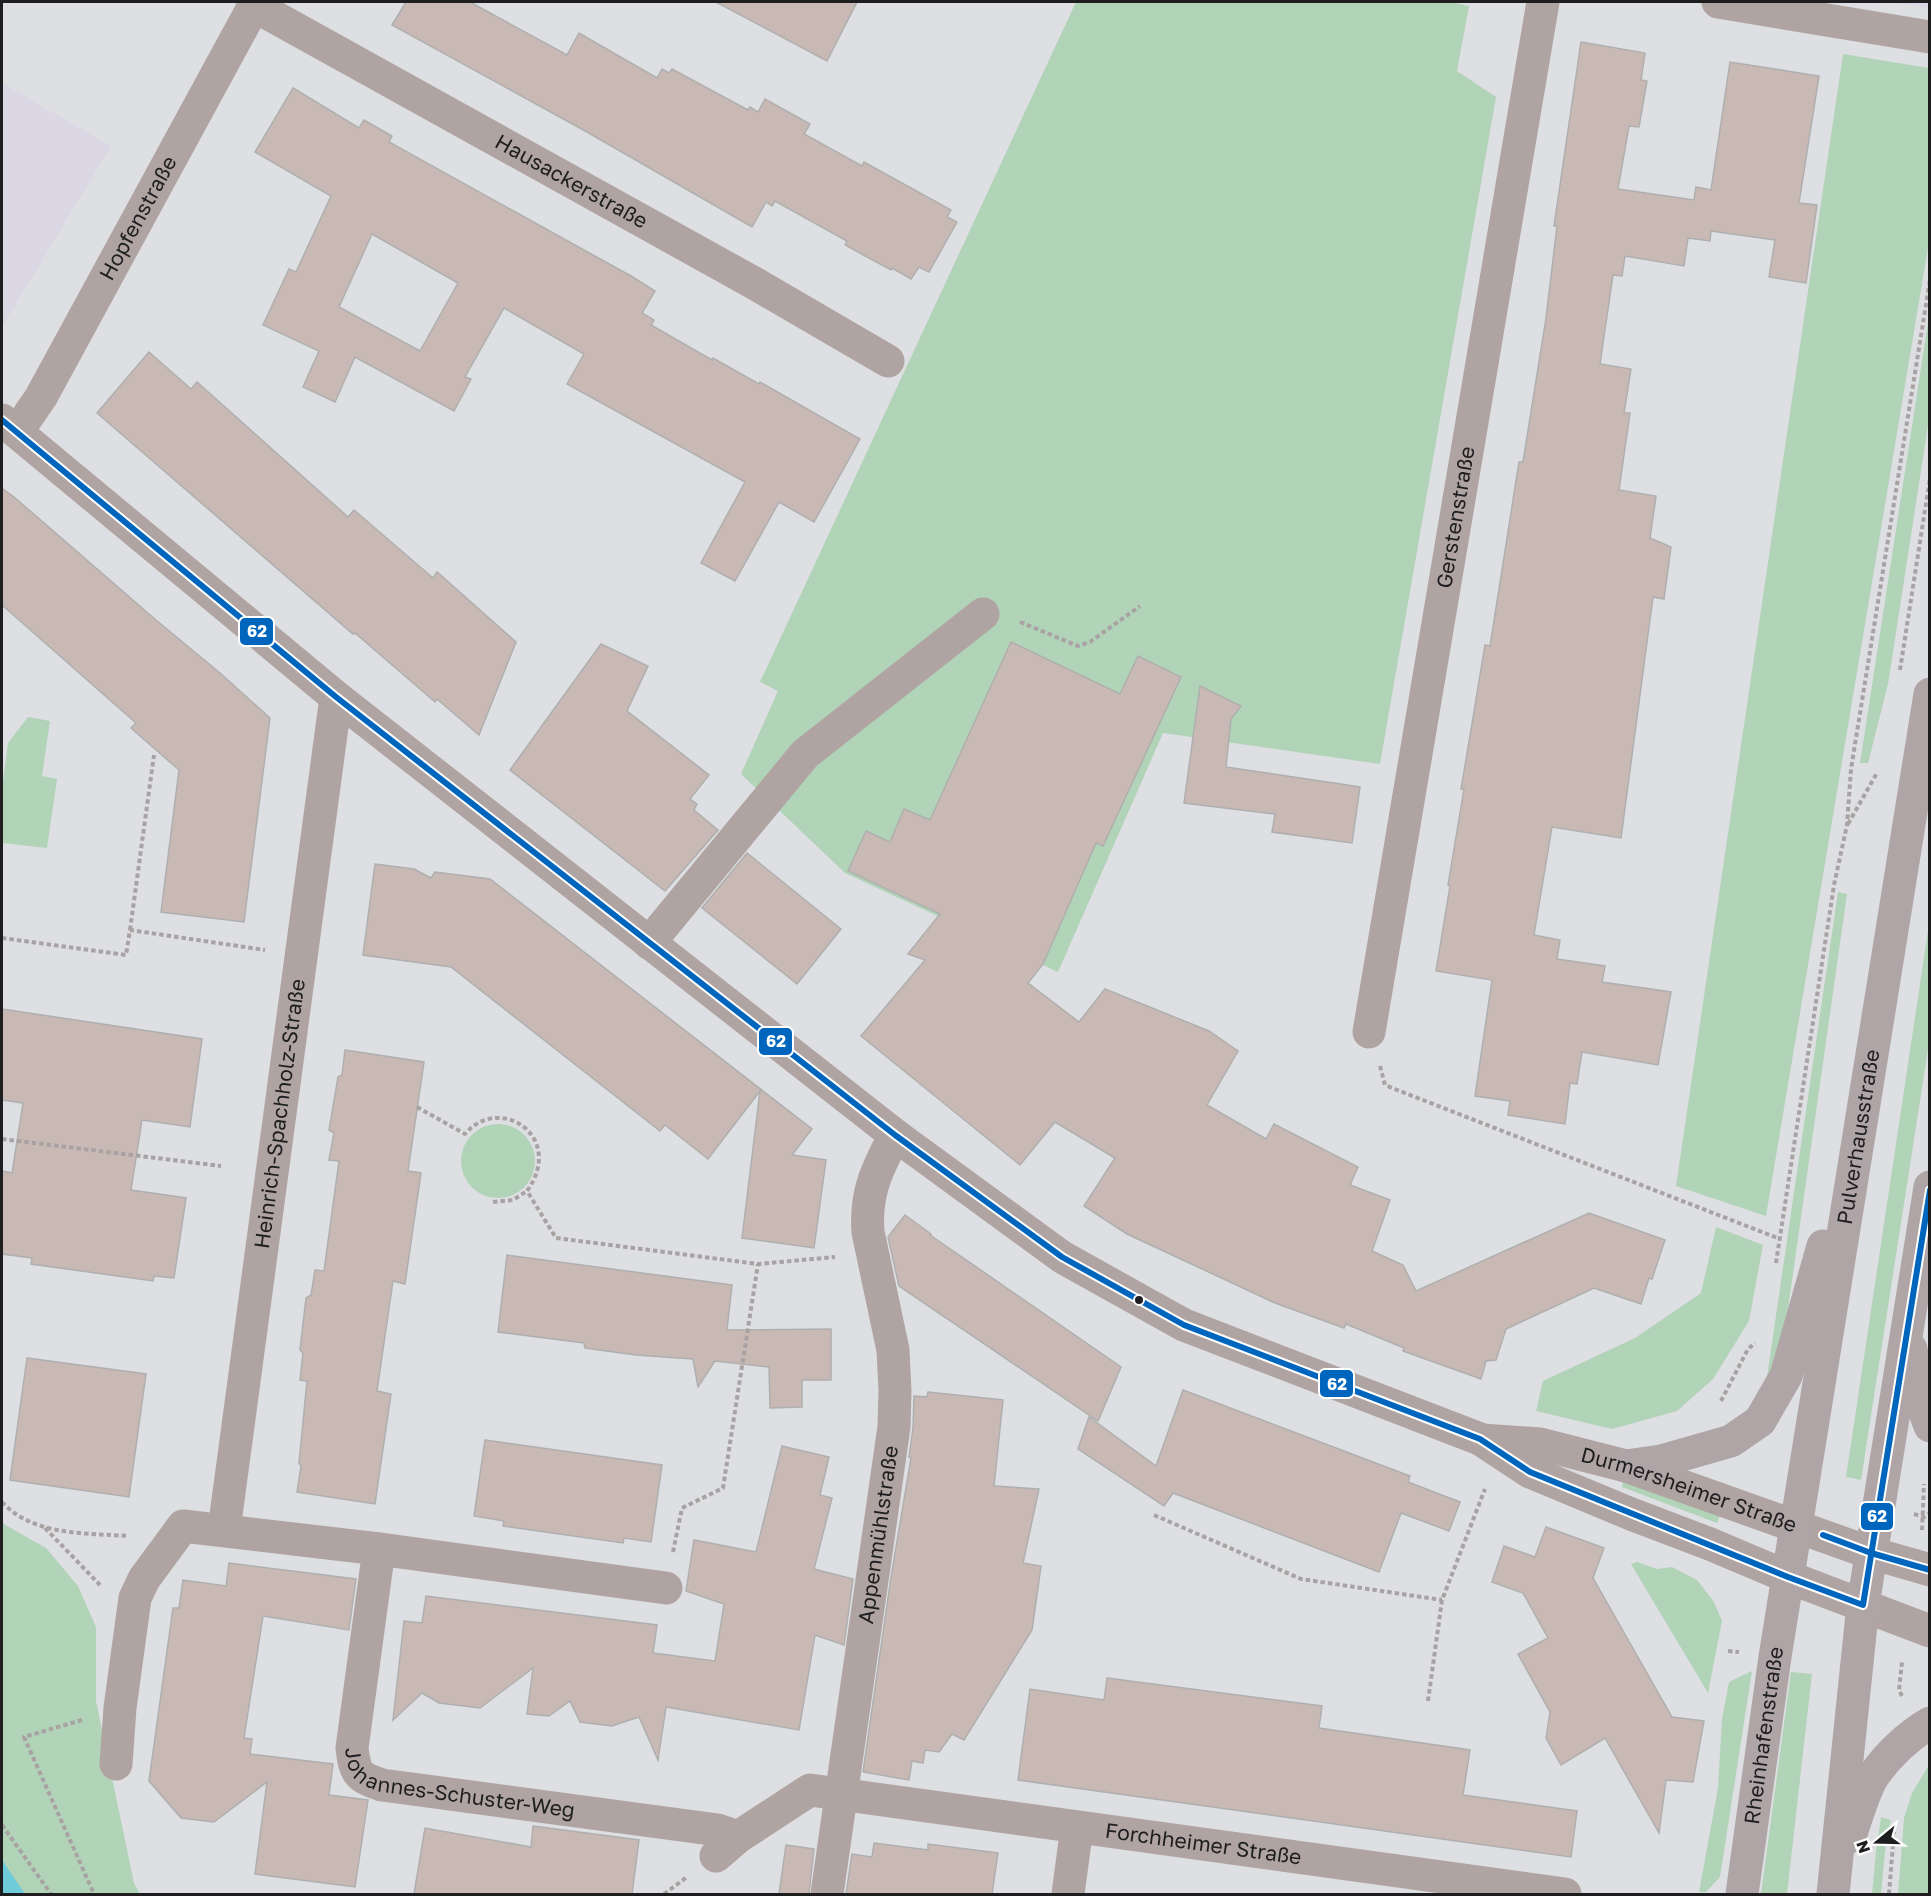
<svg xmlns="http://www.w3.org/2000/svg" width="1931" height="1896" font-family="'Golos Text',sans-serif">
<style>
.education{fill:#dbd7e4}
.green{fill:#b1d3b8}
.water{fill:#6ecbda}
.building{fill:#c9b9b4;stroke:#afafaf;stroke-width:1.5;fill-rule:evenodd}
.lines{fill:none;stroke-linecap:round;stroke-linejoin:round}
.path{stroke:#a9a2a2;stroke-width:4;stroke-dasharray:4.5 3;stroke-linecap:butt}
.minor{stroke:#b0a4a2;stroke-width:33}
.major{stroke:#b0a5a6;stroke-width:33}
.bus-1-casing{stroke:#fff;stroke-width:10}
.bus-1{stroke:#0065bd;stroke-width:6}
.bus-dot{fill:#1e1e20;stroke:#fff;stroke-width:2}
.labels{text-anchor:middle;stroke-width:6;stroke-linejoin:round;paint-order:stroke}
.street-label{font-size:21px;fill:#1e1e20;stroke:#fff}
.line-badge{stroke:#fff;stroke-width:2}
.badge-label{font-size:16px;text-anchor:middle;font-weight:bold;fill:#fff}
</style>
<rect width="100%" height="100%" fill="#dedfe2"/>
<!-- education -->
<g class="education">
<polygon points="1888,2 1929,2 1929,8"/>
<polygon points="2,83 111,146 2,327"/>
</g>
<!-- green -->
<g class="green">
<polygon points="1076,2 1450,2 1469,6 1457,71 1496,97 1380,764 1163,733 1058,972 845,873 741,774 778,691 760,682"/>
<polygon points="1843,54 1929,68 1929,242 1766,1216 1676,1186"/>
<polygon points="1929,316 1929,419 1888,684 1868,763 1860,763"/>
<polygon points="28,717 50,721 42,776 57,779 47,848 2,843 2,789 8,743"/>
<polygon points="1838,892 1847,894 1781,1358 1766,1384"/>
<polygon points="1929,924 1929,1043 1861,1480 1846,1477"/>
<circle cx="498" cy="1161" r="37"/>
<polygon points="1716,1227 1763,1245 1749,1321 1713,1379 1677,1411 1612,1429 1536,1411 1543,1381 1635,1338 1701,1293"/>
<polygon points="1623,1482 1721,1513 1717,1523 1622,1487"/>
<polygon points="2,1523 46,1548 78,1586 96,1627 96,1701 134,1883 140,1894 2,1894"/>
<polygon points="1637,1562 1657,1569 1672,1567 1697,1580 1714,1602 1722,1621 1708,1693 1631,1564"/>
<polygon points="1752,1671 1720,1877 1706,1892 1699,1892 1718,1788 1722,1719 1729,1682"/>
<polygon points="1791,1672 1812,1674 1787,1894 1761,1894"/>
<polygon points="1929,1765 1929,1894 1898,1894 1904,1818 1912,1793"/>
<polygon points="1881,1817 1891,1820 1885,1851 1881,1894 1872,1894 1876,1851"/>
</g>
<!-- water -->
<polygon class="water" points="2,1860 25,1894 2,1894"/>
<!-- building -->
<g class="building">
<polygon points="406,2 470,2 567,55 579,33 657,78 662,69 669,73 672,69 748,110 750,107 758,112 765,99 810,124 804,134 862,166 864,162 951,210 947,217 957,222 929,272 919,267 911,279 892,268 891,270 845,245 847,241 775,201 772,206 766,202 752,227 587,132 392,25"/>
<polygon points="716,2 857,2 827,61"/>
<polygon points="1581,42 1645,53 1641,80 1647,81 1639,127 1629,126 1618,189 1694,200 1696,187 1711,190 1730,62 1819,76 1799,203 1817,205 1806,283 1769,277 1775,240 1711,231 1710,241 1688,238 1684,266 1625,256 1622,276 1613,275 1600,364 1631,369 1624,413 1630,413 1619,490 1656,496 1650,538 1671,547 1664,599 1653,597 1621,838 1552,827 1534,935 1560,940 1557,959 1605,966 1602,982 1671,992 1658,1065 1582,1052 1577,1084 1570,1083 1565,1124 1508,1115 1510,1101 1475,1096 1492,980 1436,971 1450,886 1448,885 1464,789 1461,789 1471,730 1485,645 1490,646 1519,462 1523,462 1546,318 1557,226 1554,226"/>
<path d="M 293,88 L 359,128 L 364,120 L 392,136 L 389,142 L 631,276 L 655,291 L 642,313 L 654,320 L 651,325 L 712,360 L 713,358 L 759,384 L 760,382 L 860,439 L 814,522 L 779,502 L 735,581 L 701,563 L 745,482 L 567,384 L 584,354 L 504,308 L 465,377 L 471,379 L 454,411 L 355,357 L 335,402 L 303,387 L 319,351 L 263,325 L 289,269 L 296,272 L 331,196 L 255,152 ZM 372,234 L 458,283 L 420,351 L 339,307 Z"/>
<polygon points="149,352 191,389 197,382 348,517 354,510 433,578 437,572 516,642 479,735 437,699 435,702 355,633 353,634 97,413"/>
<polygon points="2,488 14,497 156,620 220,673 270,718 244,922 161,912 179,770 131,728 136,723 2,605"/>
<polygon points="1011,642 1120,694 1138,656 1181,677 1103,846 1096,843 1043,964 1028,983 1079,1022 1105,989 1209,1031 1238,1051 1207,1105 1266,1139 1274,1124 1358,1167 1350,1185 1390,1200 1372,1251 1403,1265 1416,1291 1589,1213 1665,1240 1652,1279 1649,1278 1641,1304 1594,1288 1506,1329 1496,1360 1486,1361 1481,1379 1403,1351 1404,1348 1346,1324 1344,1328 1275,1303 1127,1234 1084,1206 1115,1158 1055,1122 1020,1165 861,1036 925,960 908,954 940,914 848,871 866,831 890,842 904,809 930,820"/>
<polygon points="601,644 648,666 627,711 709,775 690,799 697,804 694,810 718,830 665,891 510,770"/>
<polygon points="1200,686 1241,706 1231,719 1226,767 1360,787 1352,843 1272,832 1275,814 1184,803"/>
<polygon points="747,853 841,929 797,984 702,908"/>
<polygon points="375,864 414,869 431,878 435,872 490,879 812,1129 792,1155 826,1160 814,1248 742,1238 760,1091 708,1159 665,1125 660,1131 451,967 363,955"/>
<polygon points="2,1009 202,1039 190,1127 142,1120 131,1190 186,1198 174,1278 154,1276 153,1281 31,1264 32,1258 2,1254 2,1171 12,1173 23,1103 2,1100"/>
<polygon points="345,1050 424,1062 408,1171 421,1173 405,1284 393,1281 377,1391 391,1394 375,1504 297,1492 301,1466 299,1463 307,1381 300,1380 303,1353 300,1350 306,1298 311,1295 315,1270 324,1271 339,1161 329,1160 334,1133 329,1130 338,1077 342,1075"/>
<polygon points="905,1215 931,1234 930,1235 1121,1367 1098,1421 899,1286 888,1237"/>
<polygon points="507,1255 732,1285 727,1330 831,1329 831,1380 802,1380 802,1407 770,1408 769,1367 715,1361 698,1387 693,1359 636,1355 585,1348 584,1343 498,1332"/>
<polygon points="27,1358 146,1374 129,1497 10,1480"/>
<polygon points="1183,1390 1410,1476 1408,1482 1460,1502 1449,1531 1401,1513 1379,1572 1173,1493 1164,1506 1078,1449 1089,1417 1156,1466"/>
<polygon points="928,1392 1003,1400 994,1486 1039,1489 1023,1563 1041,1566 1032,1630 964,1740 952,1734 939,1752 925,1750 923,1763 912,1761 909,1780 863,1772 891,1577 911,1458 909,1457 913,1428 914,1396 927,1397"/>
<polygon points="485,1440 662,1465 651,1542 624,1538 623,1543 503,1526 504,1521 474,1516"/>
<polygon points="782,1446 829,1457 820,1495 832,1498 814,1569 853,1579 844,1645 815,1635 799,1730 666,1707 658,1760 639,1717 612,1726 580,1722 570,1701 549,1716 527,1714 533,1668 480,1708 439,1703 422,1693 393,1720 404,1621 422,1623 426,1596 657,1625 653,1653 715,1661 724,1604 686,1591 694,1540 756,1552"/>
<polygon points="1546,1527 1604,1548 1593,1578 1672,1717 1704,1721 1693,1782 1666,1780 1659,1833 1605,1738 1561,1765 1546,1738 1550,1712 1518,1654 1548,1638 1523,1593 1492,1582 1504,1546 1535,1557"/>
<polygon points="229,1563 356,1579 349,1630 263,1616 244,1738 252,1739 250,1754 333,1764 329,1795 368,1800 355,1887 255,1874 267,1782 214,1822 181,1818 149,1781 173,1608 179,1608 183,1580 226,1586"/>
<polygon points="1107,1678 1322,1706 1319,1728 1470,1750 1463,1795 1577,1811 1571,1857 1018,1780 1030,1689 1104,1700"/>
<polygon points="533,1826 639,1840 632,1894 414,1894 425,1828 531,1847"/>
<polygon points="874,1843 928,1850 928,1844 998,1853 992,1894 846,1894 852,1854 872,1857"/>
<polygon points="786,1845 814,1849 809,1894 779,1894"/>
</g>
<g class="lines">
<!-- path -->
<g class="path">
<polyline points="1020,622 1078,646 1090,642 1140,606"/>
<polyline points="1900,670 1930,478"/>
<polyline points="1848,824 1877,773"/>
<polyline points="130,930 154,755"/>
<polyline points="2,938 126,955 130,930 265,950"/>
<polyline points="1380,1066 1385,1085 1392,1088 1780,1239"/>
<path d="M 417,1107 L 465,1134 C 500,1093 566,1137 527,1191 L 556,1238 L 758,1264 L 835,1257"/>
<polyline points="2,1139 221,1166"/>
<polyline points="493,1202 513,1200 527,1191"/>
<polyline points="1776,1263 1834,885 1847,825 1851,769 1930,280"/>
<polyline points="1721,1401 1748,1349 1755,1343"/>
<path d="M 2,1502 C 33,1536 86,1533 128,1536"/>
<polyline points="1914,1514 1924,1517 1930,1513"/>
<polyline points="1154,1515 1301,1579 1442,1600"/>
<polyline points="45,1528 100,1585"/>
<polyline points="1922,1530 1924,1484"/>
<polyline points="673,1552 682,1508 723,1488 758,1264"/>
<polyline points="1728,1651 1739,1652"/>
<polyline points="1902,1696 1899,1690 1902,1662"/>
<polyline points="1428,1701 1442,1600 1485,1489"/>
<polyline points="82,1720 24,1737 94,1894"/>
<polyline points="2,1825 51,1894"/>
<polyline points="664,1894 687,1877"/>
<polyline points="1889,1894 1894,1832"/>
</g>
<!-- minor -->
<g class="minor">
<polyline points="1718,2 1930,37"/>
<path id="s1" d="M 253,5 L 754,283 L 888,361"/>
<polyline points="2,420 336,697 895,1135 1062,1257 1184,1325 1480,1439 1530,1472 1631,1514 1710,1544 1788,1577 1930,1631"/>
<path id="s2" d="M 17,432 L 41,397 L 256,2"/>
<polyline points="649,943 805,754 983,614"/>
<path id="s3" d="M 1369,1032 L 1543,2"/>
<path id="s4" d="M 1482,1440 L 1540,1444 L 1626,1466 L 1871,1553 L 1930,1570"/>
<path id="s5" d="M 224,1530 L 336,697"/>
<path id="s6" d="M 379,1549 L 352,1748 C 355,1774 358,1777 382,1785 L 718,1830 L 738,1837"/>
<polyline points="116,1764 120,1708 135,1598 144,1579 183,1526 379,1549 666,1588"/>
<path id="s7" d="M 716,1856 L 738,1837 L 810,1790 L 1565,1894"/>
<path id="s8" d="M 827,1894 L 894,1427 L 895,1391 L 893,1350 L 868,1232 C 865,1193 877,1169 895,1135"/>
<polyline points="1068,1894 1077,1827"/>
</g>
<!-- major -->
<g class="major">
<polyline points="1911,1349 1921,1402 1930,1426"/>
<polyline points="1626,1466 1661,1461 1731,1441 1760,1421 1786,1376 1823,1246"/>
<path d="M 1850,1837 C 1855,1821 1865,1788 1874,1775 C 1888,1755 1909,1735 1930,1723"/>
<path id="s9" d="M 1742,1894 L 1775,1657 L 1930,694"/>
<polyline points="1833,1894 1863,1605 1930,1187"/>
</g>
<!-- bus-1 casing -->
<g class="bus-1-casing">
<g id="bus-1">
<polyline points="2,420 336,697 895,1135 1062,1257 1184,1325 1480,1439 1530,1472 1788,1577 1863,1605 1930,1190"/>
<polyline points="1823,1535 1871,1553 1930,1570"/>
</g>
</g>
<!-- bus-1 -->
<use href="#bus-1" class="bus-1"/>
</g>
<!-- markers -->
<circle class="bus-dot" cx="1139" cy="1300" r="5"/>
<g class="labels">
<!-- street labels -->
<g class="street-label">
<text dy="7" stroke="none"><textPath href="#s1" startOffset="364">Hausackerstraße</textPath></text>
<text dy="7" stroke="none"><textPath href="#s2" startOffset="246">Hopfenstraße</textPath></text>
<text dy="7" stroke="none"><textPath href="#s3" startOffset="522">Gerstenstraße</textPath></text>
<text dy="7" stroke="none"><textPath href="#s5" startOffset="420">Heinrich-Spachholz-Straße</textPath></text>
<text dy="7" stroke="none"><textPath href="#s9" startOffset="766">Pulverhausstraße</textPath></text>
<text dy="7" stroke="none"><textPath href="#s4" startOffset="214">Durmersheimer Straße</textPath></text>
<text dy="7" stroke="none"><textPath href="#s8" startOffset="363">Appenmühlstraße</textPath></text>
<text dy="7" stroke="none"><textPath href="#s9" startOffset="160">Rheinhafenstraße</textPath></text>
<text dy="7" stroke="none"><textPath href="#s6" startOffset="324">Johannes-Schuster-Weg</textPath></text>
<text dy="7" stroke="none"><textPath href="#s7" startOffset="512">Forchheimer Straße</textPath></text>
</g>
</g>
<g class="line-badge">
<rect x="239" y="617" width="35" height="29" rx="6" fill="#0065bd"/>
<rect x="758" y="1027" width="35" height="29" rx="6" fill="#0065bd"/>
<rect x="1319" y="1369" width="35" height="29" rx="6" fill="#0065bd"/>
<rect x="1860" y="1502" width="34" height="29" rx="6" fill="#0065bd"/>
</g>
<g class="badge-label">
<text x="257" y="637">62</text>
<text x="776" y="1047">62</text>
<text x="1337" y="1390">62</text>
<text x="1877" y="1522">62</text>
</g>
<!-- border -->
<rect width="1931" height="1896" fill="none" stroke="#1e1e20" stroke-width="6"/>
<!-- north arrow -->
<g transform="translate(1877 1842) rotate(251)" stroke="#ffffff" stroke-width="4.5" paint-order="stroke">
<path d="M0-4.5L10 22L0 15L-10 22Z" fill="#1e1e20"/>
<text y="-9" font-size="16" font-weight="bold" text-anchor="middle" fill="#1e1e20">N</text>
</g>
</svg>
